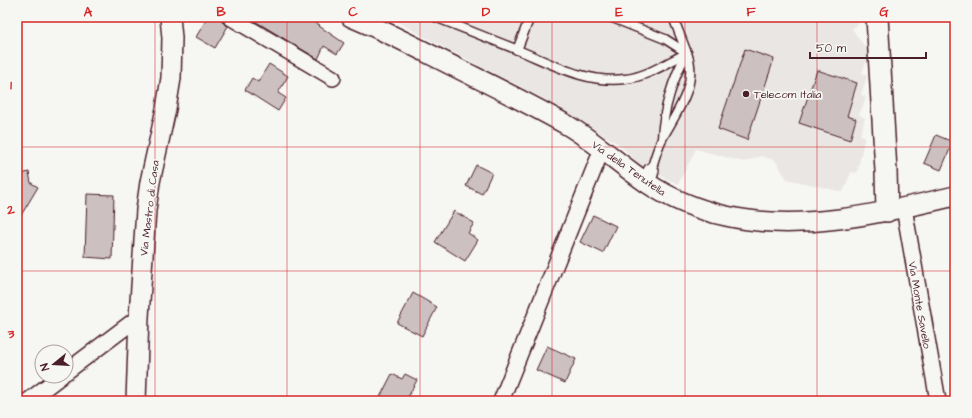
<svg xmlns="http://www.w3.org/2000/svg" width="972" height="418" font-family="'Architects Daughter',sans-serif">
<style>
.built{fill:#e9e6e3}
.building{fill:#ccc1c0;stroke:#4a1f2b}
.lines{fill:none;stroke-linecap:round;stroke-linejoin:round}
.service-casing{stroke:#4a1f2b;stroke-width:11}
.minor-casing{stroke:#4a1f2b;stroke-width:18}
.tertiary-casing{stroke:#4a1f2b;stroke-width:22}
.secondary-casing{stroke:#4a1f2b;stroke-width:24}
.service{stroke:#f6f6f2;stroke-width:8}
.minor{stroke:#f6f6f2;stroke-width:15}
.tertiary{stroke:#f6f6f2;stroke-width:19}
.secondary{stroke:#f6f6f2;stroke-width:21}
.grid{fill:none;stroke:#d62828;stroke-width:1;stroke-opacity:0.55}
.poi-dot{fill:#4a1f2b;stroke:#f6f6f2;stroke-width:1.5}
.labels{text-anchor:middle;stroke-width:3.5;stroke-linejoin:round;paint-order:stroke}
.poi-label{font-size:11px;fill:#4a1f2b;stroke:#f6f6f2;text-anchor:start}
.street-label{font-size:11px;fill:#4a1f2b;stroke:#f6f6f2}
.neatline{fill:none;stroke:#d62828;stroke-width:1.5}
.grid-label{font-size:13px;text-anchor:middle;font-weight:bold;fill:#d62828}
</style>
<rect width="100%" height="100%" fill="#f6f6f2"/>
<filter id="ink" filterUnits="userSpaceOnUse"><feTurbulence type="fractalNoise" baseFrequency=".025" numOctaves="2"/><feDisplacementMap in="SourceGraphic" scale="8" xChannelSelector="R" yChannelSelector="G"/><feConvolveMatrix kernelMatrix="1 2 1 2 8 2 1 2 1" color-interpolation-filters="sRGB"/></filter>
<g filter="url(#ink)">
<!-- built -->
<polygon class="built" points="389,17 868,17 869,24 860,22 852,29 869,53 862,73 867,76 861,95 866,97 859,115 865,118 860,135 865,136 857,173 851,172 843,192 787,179 775,160 761,156 744,162 696,149 678,184 642,167 620,145 550,102 436,43"/>
<!-- building -->
<g class="building">
<polygon points="208,17 221,17 222,22 228,26 215,48 196,37"/>
<polygon points="248,17 302,17 320,25 319,26 344,43 337,54 324,46 318,59"/>
<polygon points="745,49 774,59 747,140 718,129"/>
<polygon points="269,64 288,76 278,93 286,98 278,111 245,90 252,78 258,82"/>
<polygon points="817,70 857,83 847,116 856,119 850,140 799,123"/>
<polygon points="936,135 953,142 941,170 924,163"/>
<polygon points="476,165 492,173 482,194 466,186"/>
<polygon points="29,172 31,183 38,187 17,222 17,175"/>
<polygon points="87,194 114,195 112,259 85,257"/>
<polygon points="454,211 474,223 468,233 478,240 465,261 435,242"/>
<polygon points="593,215 616,226 603,253 580,242"/>
<polygon points="413,293 437,307 422,336 397,323"/>
<polygon points="547,346 576,359 565,383 536,370"/>
<polygon points="392,374 402,379 405,374 417,380 406,401 378,401"/>
</g>
<g class="lines">
<!-- service casing -->
<g class="service-casing">
<g id="service">
<path d="M 435,17 C 462,28 490,39 518,50 C 552,64 587,84 625,79 C 647,77 668,62 687,53"/>
<polyline points="610,17 665,39 687,53"/>
<polyline points="673,17 687,53"/>
<polyline points="517,50 530,17"/>
<path d="M 651,171 C 654,160 657,149 662,139 C 676,113 699,84 687,53 C 673,78 663,110 662,139"/>
</g>
</g>
<!-- minor casing -->
<g class="minor-casing">
<g id="minor">
<polyline points="230,17 333,78"/>
<polyline points="647,183 651,171"/>
<polyline points="904,208 938,401"/>
<polyline points="66,372 139,317"/>
<polyline points="28,401 61,376"/>
<polyline points="501,401 602,149"/>
</g>
</g>
<!-- tertiary casing -->
<g class="tertiary-casing">
<g id="tertiary">
<path d="M 351,17 C 388,32 423,51 459,69 C 495,87 532,105 567,125 C 596,142 620,165 647,183 C 671,199 699,210 726,216 C 800,233 883,213 955,196"/>
<polyline points="136,401 139,317 146,210 150,182 166,109 171,78 172,38 170,17"/>
</g>
</g>
<!-- secondary casing -->
<g class="secondary-casing">
<polyline id="secondary" points="877,17 886,171 887,211"/>
</g>
<!-- service -->
<use href="#service" class="service"/>
<!-- minor -->
<use href="#minor" class="minor"/>
<!-- tertiary -->
<use href="#tertiary" class="tertiary"/>
<!-- secondary -->
<use href="#secondary" class="secondary"/>
</g>
</g>
<!-- grid -->
<path class="grid" d="M 155,17 L 155,401M 287,17 L 287,401M 420,17 L 420,401M 552,17 L 552,401M 685,17 L 685,401M 817,17 L 817,401M 17,147 L 955,147M 17,271 L 955,271"/>
<!-- markers -->
<circle class="poi-dot" cx="746" cy="94" r="4"/>
<g class="labels">
<!-- poi labels -->
<g class="poi-label">
<text x="754" y="98">Telecom Italia</text>
</g>
<!-- street labels -->
<g class="street-label">
<text transform="translate(629 168) rotate(35)" y="4">Via della Tenutella</text>
<text transform="translate(149 208) rotate(-83)" y="4">Via Mastro di Casa</text>
<text transform="translate(920 305) rotate(80)" y="4">Via Monte Savello</text>
</g>
</g>
<!-- margin -->
<rect width="972" height="418" fill="none" stroke="#f6f6f2" stroke-width="44"/>
<!-- north arrow -->
<g transform="translate(54 364) rotate(252)"><circle r="19" fill="#f6f6f2" stroke="#b1a0a2"/>
<path d="M0-3L7 15L0 10L-7 15Z" fill="#4a1f2b"/>
<text y="-6" font-size="11" font-weight="bold" text-anchor="middle" fill="#4a1f2b">N</text>
</g>
<!-- scale -->
<path d="M810 52v6h116v-6" fill="none" stroke="#4a1f2b" stroke-width="2"/>
<text x="816" y="52" font-size="12" fill="#4a1f2b" stroke="#f6f6f2" stroke-width="3" paint-order="stroke">50 m</text>
<rect x="22" y="22" width="928" height="374" class="neatline"/>
<g class="grid-label">
<text x="88" y="16">A</text>
<text x="221" y="16">B</text>
<text x="353" y="16">C</text>
<text x="486" y="16">D</text>
<text x="619" y="16">E</text>
<text x="751" y="16">F</text>
<text x="884" y="16">G</text>
<text x="11" y="89">1</text>
<text x="11" y="214">2</text>
<text x="11" y="338">3</text>
</g>
</svg>
